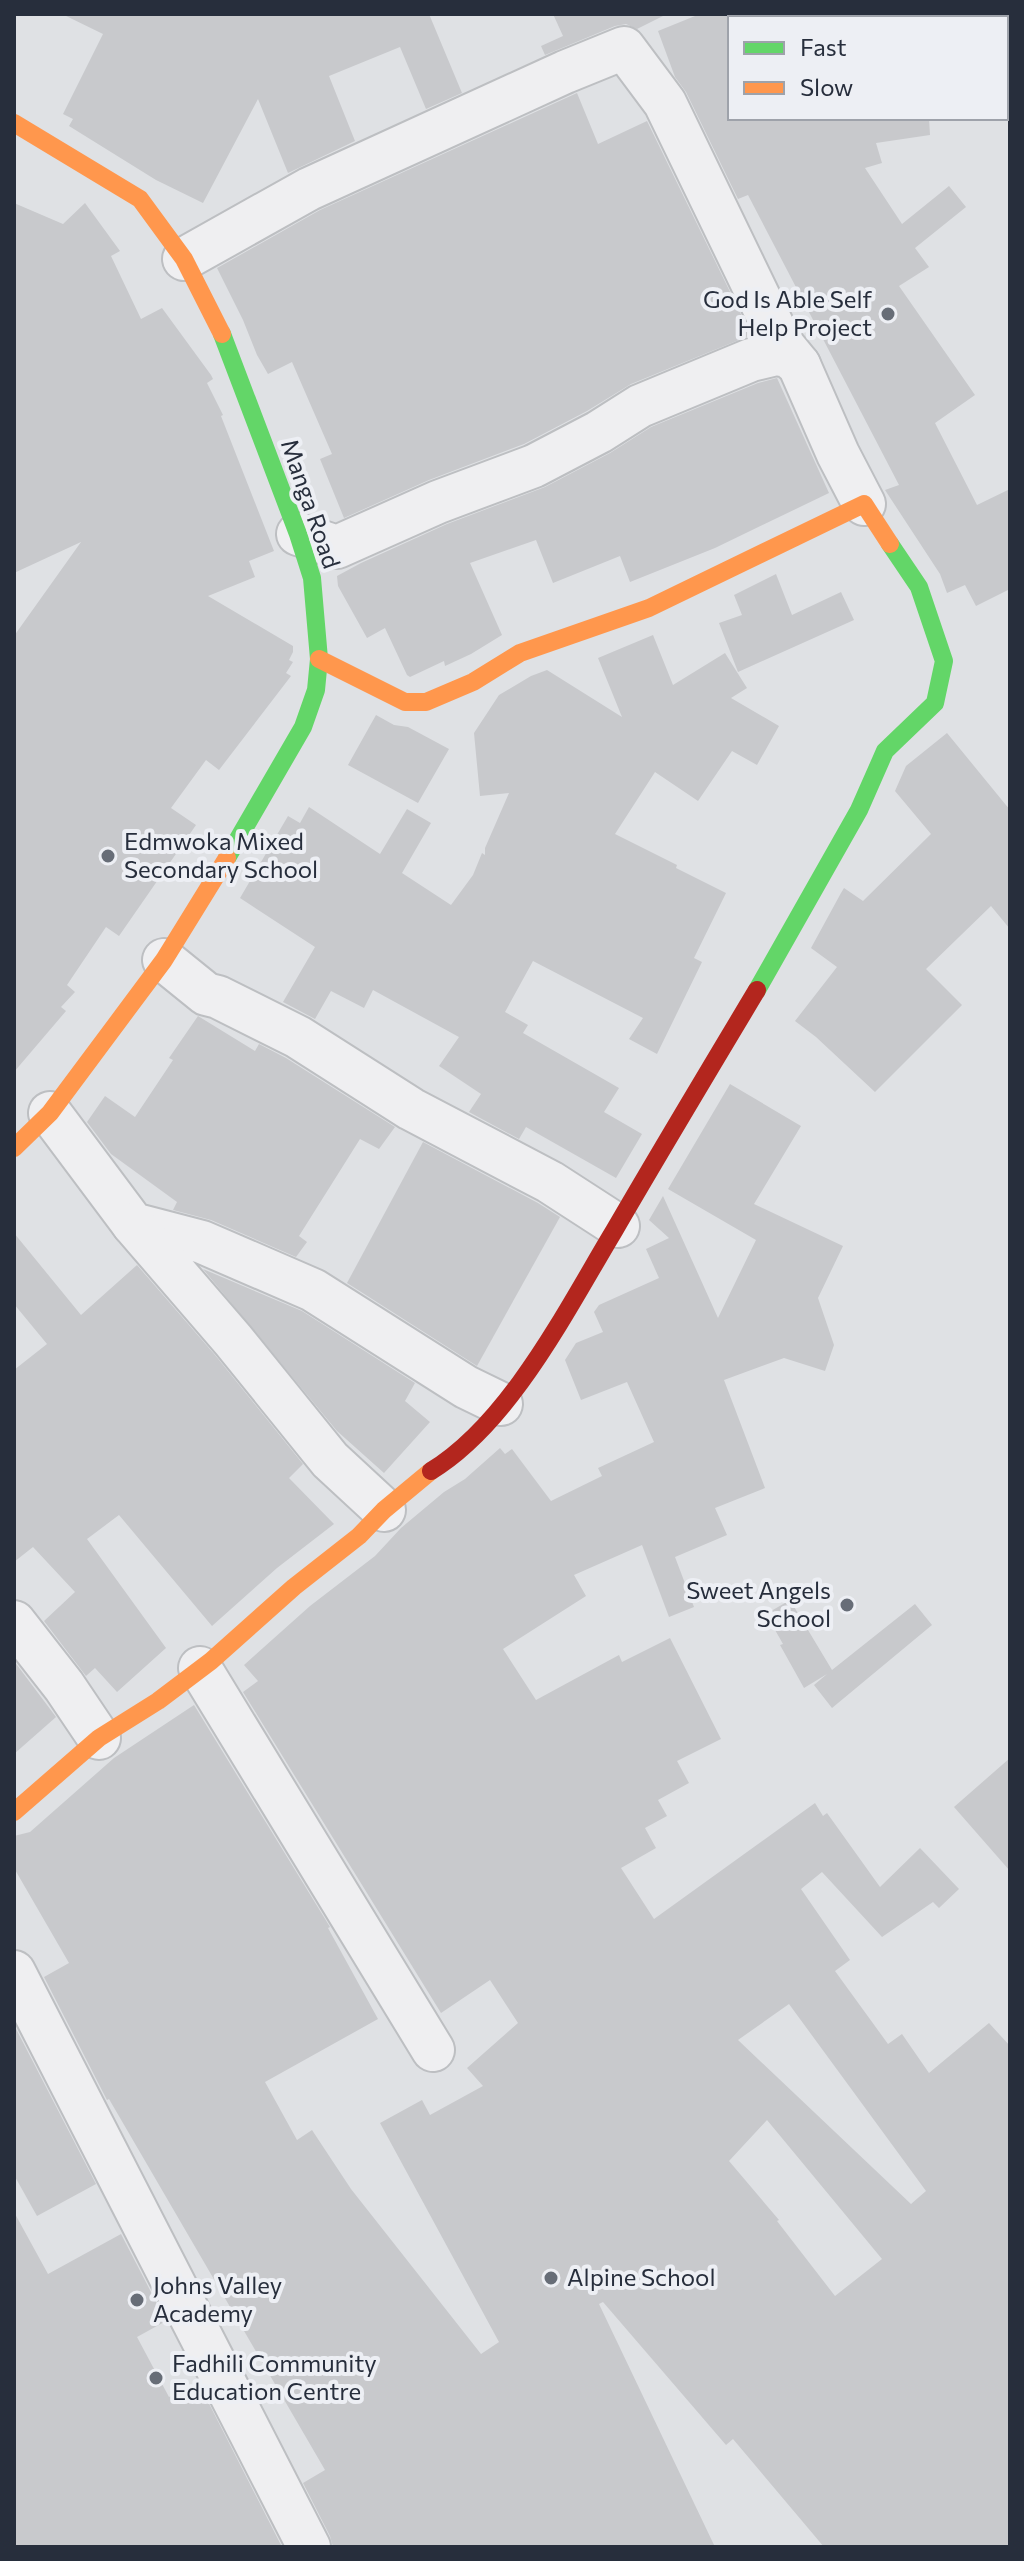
<svg xmlns="http://www.w3.org/2000/svg" width="1024" height="2561" font-family="Commissioner,sans-serif">
<style>
.building{fill:#c8c9cc;fill-rule:evenodd}
.lines{fill:none;stroke-linecap:round;stroke-linejoin:round}
.street-casing{stroke:#bdbfc2;stroke-width:46}
.street{stroke:#efeff1;stroke-width:42}
.fast{stroke:#63d668;stroke-width:18}
.slow{stroke:#ff974d;stroke-width:18}
.jam{stroke:#b3261e;stroke-width:18}
.poi-dot{fill:#676d77;stroke:#edeff4;stroke-width:3}
.labels{text-anchor:middle;stroke-width:8;stroke-linejoin:round;paint-order:stroke}
.poi-label{font-size:24px;fill:#272e3c;stroke:#edeff4;text-anchor:start}
.street-label{font-size:24px;fill:#272e3c;stroke:#edeff4}
</style>
<rect width="100%" height="100%" fill="#dfe1e4"/>
<!-- building -->
<g class="building">
<polygon points="62,14 429,14 462,93 426,109 400,47 329,76 355,141 288,173 258,99 203,203 156,180 69,126 73,119 63,114 103,34"/>
<polygon points="553,14 667,14 637,29 626,24 615,26 545,55 541,46 563,36"/>
<polygon points="700,14 730,14 730,118 929,118 930,135 876,143 882,163 865,168 902,224 949,186 966,207 915,248 929,267 899,286 975,395 935,423 977,505 1010,489 1010,589 976,606 965,585 947,593 940,574 885,490 899,485 748,195 738,199 686,92 675,77 658,31"/>
<polygon points="577,93 598,144 647,121 751,335 631,384 587,411 524,444 429,480 344,518 320,459 332,454 292,362 268,374 257,355 243,320 217,268 320,210"/>
<polygon points="14,203 63,224 85,203 120,251 111,256 141,319 162,308 211,375 213,379 207,383 223,415 221,416 274,551 249,561 255,577 208,596 293,646 293,652 289,660 293,662 286,673 291,676 219,770 206,760 171,808 196,825 119,936 106,927 67,985 75,992 61,1007 66,1011 14,1072 14,636 81,542 14,573"/>
<polygon points="777,378 829,493 715,548 630,582 620,556 553,583 536,540 470,563 502,635 471,654 445,666 444,661 410,677 407,675 385,628 367,638 338,586 337,576 361,563 447,524 545,487 610,453 651,427 758,383"/>
<polygon points="776,574 792,615 841,592 854,620 738,672 719,623 742,615 734,595"/>
<polygon points="653,635 673,685 725,653 747,688 731,698 779,726 757,765 732,751 698,801 655,772 615,834 677,865 676,868 726,893 694,958 702,962 657,1054 629,1039 643,1018 533,961 505,1012 528,1025 523,1033 619,1088 604,1112 642,1134 616,1178 526,1127 519,1139 469,1112 481,1094 439,1066 459,1037 373,990 364,1008 331,991 315,1019 283,1002 315,947 240,898 288,816 300,823 309,807 380,854 407,809 431,823 402,873 451,905 473,875 482,853 485,855 485,848 509,793 480,796 474,733 499,695 531,676 547,670 622,717 598,658"/>
<polygon points="376,715 394,725 408,727 449,749 418,803 348,765"/>
<polygon points="947,733 1010,810 1010,929 991,906 926,969 962,1005 875,1092 816,1037 795,1021 837,967 811,948 841,893 844,888 863,901 931,834 895,791 906,766"/>
<polygon points="198,1016 255,1051 259,1044 286,1058 395,1127 379,1149 360,1139 299,1236 307,1242 296,1257 211,1220 173,1210 177,1202 111,1154 87,1122 105,1096 135,1117 173,1060 169,1058"/>
<path d="M 730,1084 L 801,1126 L 754,1204 L 843,1246 L 818,1298 L 834,1345 L 825,1371 L 784,1358 L 724,1380 L 765,1488 L 715,1508 L 727,1535 L 675,1557 L 694,1607 L 669,1617 L 642,1545 L 574,1575 L 586,1596 L 503,1649 L 536,1700 L 619,1655 L 622,1662 L 670,1638 L 721,1739 L 677,1761 L 689,1783 L 658,1800 L 667,1816 L 645,1828 L 656,1848 L 621,1868 L 654,1919 L 815,1803 L 823,1816 L 827,1813 L 880,1887 L 920,1848 L 959,1889 L 939,1908 L 933,1902 L 882,1937 L 822,1872 L 801,1889 L 850,1960 L 835,1971 L 888,2044 L 902,2034 L 929,2073 L 989,2023 L 1010,2046 L 1010,2547 L 824,2547 L 733,2439 L 726,2445 L 603,2302 L 599,2304 L 715,2547 L 333,2547 L 330,2536 L 303,2483 L 325,2470 L 109,2099 L 107,2100 L 44,1977 L 69,1963 L 14,1868 L 14,1836 L 30,1832 L 114,1758 L 194,1705 L 330,1927 L 328,1928 L 378,2019 L 265,2082 L 297,2140 L 312,2130 L 351,2189 L 481,2354 L 499,2342 L 380,2123 L 422,2100 L 430,2115 L 483,2086 L 467,2068 L 518,2023 L 490,1980 L 441,2013 L 243,1692 L 258,1681 L 244,1665 L 310,1606 L 375,1556 L 401,1528 L 444,1492 L 465,1479 L 500,1448 L 505,1454 L 512,1449 L 551,1501 L 602,1476 L 598,1468 L 654,1442 L 627,1382 L 581,1400 L 565,1360 L 576,1343 L 603,1332 L 594,1312 L 599,1305 L 659,1278 L 646,1249 L 669,1238 L 649,1220 L 663,1196 L 718,1318 L 756,1240 L 668,1189 ZM 789,2004 L 926,2191 L 911,2204 L 738,2040 ZM 767,2120 L 882,2259 L 835,2296 L 777,2221 L 779,2220 L 729,2161 Z"/>
<polygon points="423,1142 538,1203 560,1217 477,1366 347,1283"/>
<polygon points="14,1233 81,1315 137,1265 215,1355 303,1464 289,1478 334,1524 277,1568 212,1626 119,1515 87,1539 166,1648 117,1692 95,1668 86,1676 44,1621 75,1592 33,1547 14,1562 14,1370 47,1344 14,1304"/>
<polygon points="203,1269 302,1311 415,1383 405,1401 430,1422 384,1473 337,1431"/>
<polygon points="790,1600 832,1670 915,1604 932,1625 832,1708 814,1685 827,1674 804,1688 780,1645 783,1644 766,1614"/>
<polygon points="14,1661 56,1717 14,1754"/>
<polygon points="1010,1758 1010,1871 954,1807"/>
<polygon points="14,2025 96,2184 37,2216 14,2175"/>
<polygon points="14,2212 48,2274 121,2234 166,2321 137,2337 169,2397 198,2382 282,2547 14,2547"/>
</g>
<g class="lines">
<!-- street casing -->
<g class="street-casing">
<g id="street">
<polyline points="184,259 309,189 565,72 624,48 665,103 781,343 799,365"/>
<polyline points="298,534 337,547 438,502 534,466 599,432 640,406 751,360 776,354 788,356 799,365 838,454 864,504"/>
<polyline points="164,960 206,994 218,997 298,1037 411,1109 550,1182 618,1226"/>
<polyline points="50,1113 133,1224 202,1242 313,1290 466,1387 501,1404"/>
<polyline points="133,1224 233,1340 330,1460 384,1510"/>
<polyline points="14,1622 64,1686 99,1738"/>
<polyline points="200,1668 433,2050"/>
<polyline points="14,1972 309,2547"/>
</g>
</g>
<!-- street -->
<use href="#street" class="street"/>
<!-- fast -->
<g class="fast">
<polyline points="222,334 298,534 312,578 319,659 316,690 303,727 227,858"/>
<polyline points="757,990 859,810 885,751 935,703 944,661 919,587 890,544"/>
</g>
<!-- slow -->
<g class="slow">
<polyline points="14,123 140,199 184,259 222,334"/>
<polyline points="319,659 405,702 426,702 473,682 520,653 649,608 864,504 890,544"/>
<polyline points="14,1148 50,1113 164,960 227,858"/>
<polyline points="14,1812 99,1738 158,1701 211,1661 294,1587 359,1536 384,1510 431,1471"/>
</g>
<!-- jam -->
<path class="jam" d="M 431,1471 C 510,1423 567,1309 614,1231 C 661,1150 709,1070 757,990"/>
</g>
<!-- markers -->
<g class="poi-dot">
<circle cx="888" cy="314" r="8"/>
<circle cx="108" cy="856" r="8"/>
<circle cx="847" cy="1605" r="8"/>
<circle cx="551" cy="2278" r="8"/>
<circle cx="137" cy="2300" r="8"/>
<circle cx="156" cy="2378" r="8"/>
</g>
<g class="labels">
<!-- poi labels -->
<g class="poi-label">
<text x="872" y="308" text-anchor="end">God Is Able Self<tspan x="872" dy="28">Help Project</tspan></text>
<text x="124" y="850">Edmwoka Mixed<tspan x="124" dy="28">Secondary School</tspan></text>
<text x="831" y="1599" text-anchor="end">Sweet Angels<tspan x="831" dy="28">School</tspan></text>
<text x="567" y="2286">Alpine School</text>
<text x="153" y="2294">Johns Valley<tspan x="153" dy="28">Academy</tspan></text>
<text x="172" y="2372">Fadhili Community<tspan x="172" dy="28">Education Centre</tspan></text>
</g>
<!-- street labels -->
<g class="street-label">
<text transform="translate(310 504) rotate(71)" y="8">Manga Road</text>
</g>
</g>
<!-- border -->
<rect width="1024" height="2561" fill="none" stroke="#272e3c" stroke-width="32"/>
<!-- legend -->
<rect x="728" y="16" width="280" height="104" fill="#edeff4" stroke="#9ea2aa" stroke-width="2"/>
<rect x="744" y="42" width="40" height="12" fill="#63d668" stroke="#9ea2aa" stroke-width="2"/>
<text x="800" y="56" font-size="24" fill="#272e3c">Fast</text>
<rect x="744" y="82" width="40" height="12" fill="#ff974d" stroke="#9ea2aa" stroke-width="2"/>
<text x="800" y="96" font-size="24" fill="#272e3c">Slow</text>
</svg>
